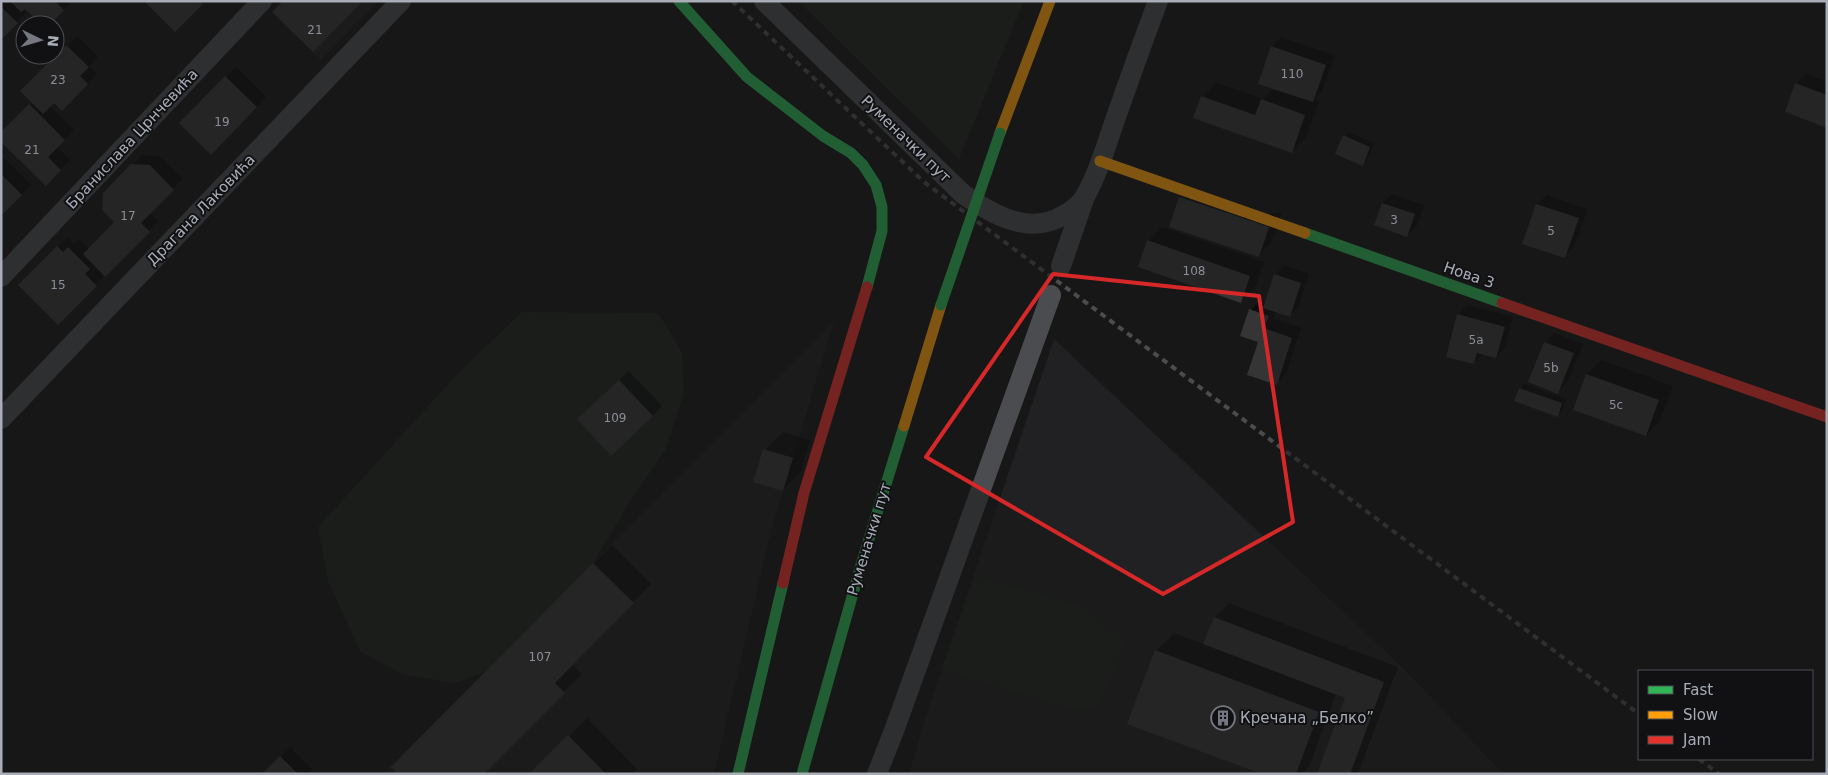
<svg xmlns="http://www.w3.org/2000/svg" width="1828" height="775" font-family="'DejaVu Sans',sans-serif">
<style>
.built{fill:#212123}
.green{fill:#1d241e}
.shadow{fill:#0007}
.building{fill:#353536}
.lines{fill:none;stroke-linecap:round;stroke-linejoin:round}
.street{stroke:#4b4c50;stroke-width:20}
.fast{stroke:#30b455;stroke-width:11}
.slow{stroke:#ff9f0a;stroke-width:11}
.jam{stroke:#e5322d;stroke-width:11}
.rail{stroke:#4b4c4f;stroke-width:4;stroke-dasharray:6 5;stroke-linecap:butt}
.fast-bridge{stroke:#30b455;stroke-width:11}
.marked{fill:none;stroke:#d62828;stroke-width:4;stroke-linejoin:round}
.labels{text-anchor:middle;stroke-width:4;stroke-linejoin:round;paint-order:stroke}
.number-label{font-size:12px;fill:#8b8f98}
.street-label{font-size:15px;fill:#a8adb8;stroke:#111113}
.poi-label{font-size:15px;fill:#a8adb8;stroke:#111113;text-anchor:start}
</style>
<rect width="100%" height="100%" fill="#171717"/>
<!-- built -->
<g class="built">
<polygon points="283,1 378,1 321,60 272,12"/>
<polygon points="834,321 771,531 714,774 383,774"/>
<polygon points="1054,339 1405,670 1503,774 909,774 924,722"/>
</g>
<!-- green -->
<g class="green">
<polygon points="798,1 1024,1 959,159"/>
<polygon points="522,312 658,313 682,352 684,393 665,451 632,498 593,563 485,672 454,683 402,674 360,651 328,581 318,527 461,370"/>
<polygon points="976,576 1082,606 1128,641 1096,707 1074,710 941,670"/>
</g>
<!-- shadow -->
<g class="shadow">
<polygon points="1,1 72,1 49,25 43,25 25,7 23,9 26,13 1,38"/>
<polygon points="77,36 98,57 89,66 97,74 62,109 54,101 50,106 74,130 57,147 70,160 46,184 1,134 33,102 22,91"/>
<polygon points="1281,37 1335,55 1322,91 1314,99 1319,101 1306,137 1292,151 1202,97 1216,83 1263,99 1274,88 1272,46"/>
<polygon points="236,67 266,97 211,153 180,123"/>
<polygon points="1806,74 1827,82 1827,127 1796,84"/>
<polygon points="1348,132 1374,143 1367,160 1362,164 1344,136"/>
<polygon points="1,149 5,152 1,155 31,185 1,214"/>
<polygon points="142,155 159,156 183,179 149,213 158,221 58,323 20,285 67,238 74,244 79,239 89,249 116,222 104,193"/>
<polygon points="1392,194 1424,205 1417,226 1407,235 1376,224 1383,203"/>
<polygon points="1547,195 1588,209 1574,247 1565,256 1537,204"/>
<polygon points="1282,212 1272,242 1258,256 1171,227"/>
<polygon points="1162,227 1264,262 1255,287 1241,301 1148,241"/>
<polygon points="1284,265 1309,274 1299,306 1289,316 1276,311 1273,319 1301,328 1286,374 1276,383 1259,341 1251,310 1260,300 1266,302 1275,275"/>
<polygon points="1468,305 1513,317 1505,347 1496,357 1484,353 1474,363 1458,314"/>
<polygon points="1555,333 1583,344 1567,383 1558,392 1545,343"/>
<polygon points="1601,360 1673,386 1660,421 1646,435 1574,409 1587,374"/>
<polygon points="629,371 662,406 653,416 588,410"/>
<polygon points="1525,384 1566,399 1562,411 1557,416 1520,389"/>
<polygon points="783,432 810,440 801,472 782,490 764,450"/>
<polygon points="612,545 651,584 572,664 582,674 482,774 392,767"/>
<polygon points="1229,603 1398,667 1358,774 1318,774 1347,698 1336,694 1310,765 1301,774 1265,774 1156,651 1174,633 1204,644 1215,617"/>
<polygon points="587,718 637,769 632,774 531,774"/>
<polygon points="290,747 312,769 306,774 264,774"/>
</g>
<!-- building -->
<g class="building">
<polygon points="10,1 55,1 64,10 50,25 42,25 25,9 21,12"/>
<polygon points="144,1 199,1 203,4 175,32"/>
<polygon points="283,1 363,1 313,52 272,12"/>
<polygon points="1,7 18,23 1,40"/>
<polygon points="66,45 89,67 80,76 88,84 62,111 54,103 43,114 20,91"/>
<polygon points="1271,46 1326,65 1313,102 1258,84"/>
<polygon points="225,76 257,107 211,155 179,123"/>
<polygon points="1795,83 1827,95 1827,128 1785,112"/>
<polygon points="1201,96 1255,115 1261,99 1305,115 1292,153 1193,118"/>
<polygon points="29,104 65,140 48,157 61,170 46,186 1,142 1,132"/>
<polygon points="1343,135 1370,147 1363,166 1335,154"/>
<polygon points="131,164 150,165 174,190 141,223 150,232 105,277 83,254 114,222 102,210 103,193"/>
<polygon points="1,174 22,195 1,216"/>
<polygon points="1179,197 1269,227 1259,257 1169,227"/>
<polygon points="1382,203 1415,214 1407,237 1374,225"/>
<polygon points="1536,204 1579,218 1565,258 1522,244"/>
<polygon points="1147,240 1250,276 1241,303 1138,267"/>
<polygon points="57,246 63,252 68,247 90,269 85,274 97,286 58,325 18,285"/>
<polygon points="1274,274 1301,283 1290,317 1263,308"/>
<polygon points="1249,309 1269,316 1264,328 1292,338 1277,385 1247,375 1258,342 1240,336"/>
<polygon points="1457,314 1505,327 1496,358 1477,353 1474,364 1446,357"/>
<polygon points="1544,342 1574,353 1558,394 1528,382"/>
<polygon points="1586,374 1659,400 1646,436 1573,410"/>
<polygon points="619,380 653,416 611,456 577,419"/>
<polygon points="1519,388 1562,403 1558,417 1514,401"/>
<polygon points="763,449 793,458 783,491 753,482"/>
<polygon points="593,563 634,603 555,683 565,693 484,774 398,774 391,767"/>
<polygon points="1214,617 1384,682 1350,774 1317,774 1345,698 1203,644"/>
<polygon points="1155,650 1319,712 1296,774 1262,774 1127,724"/>
<polygon points="568,735 606,774 529,774"/>
<polygon points="280,756 298,774 262,774"/>
</g>
<g class="lines">
<!-- street -->
<g class="street">
<path d="M 764,1 L 963,194 C 993,215 1029,236 1064,215 C 1071,211 1080,205 1084,198 C 1098,174 1106,146 1115,120 C 1129,80 1143,41 1158,1"/>
<polyline points="1061,266 1084,199"/>
<polyline points="1,277 262,1"/>
<polyline points="1,419 401,1"/>
<polyline points="877,774 895,728 1051,295"/>
</g>
<!-- fast -->
<g class="fast">
<polyline points="679,1 747,77 823,136 851,153 863,165 876,185 882,207 882,231 867,287"/>
<polyline points="1305,233 1502,303"/>
<polyline points="738,774 783,583"/>
<polyline points="802,774 861,565 904,426"/>
</g>
<!-- slow -->
<g class="slow">
<polyline points="1000,133 1050,1"/>
<polyline points="1100,161 1305,233"/>
<polyline points="904,426 941,305"/>
</g>
<!-- jam -->
<g class="jam">
<polyline points="1502,303 1827,417"/>
<polyline points="783,583 804,493 867,287"/>
</g>
<!-- rail -->
<g class="rail">
<polyline points="732,1 924,182 1639,714"/>
<polyline points="1699,759 1719,774"/>
</g>
<!-- fast-bridge -->
<polyline class="fast-bridge" points="941,305 1000,133"/>
</g>
<!-- marked area -->
<path d="M0 0H1828V775H0ZM 1053,274 L 1259,296 L 1293,522 L 1163,594 L 926,457 Z" fill="#171717" fill-opacity=".55" fill-rule="evenodd"/>
<path class="marked" d="M 1053,274 L 1259,296 L 1293,522 L 1163,594 L 926,457 Z"/>
<!-- icons -->
<defs>
<g id="building-ring" transform="scale(1.25)"><circle r="9.5" fill="#111113" stroke="#757880" stroke-width="1.5"/><path d="M-4-6H4V6H1V3H-1V6H-4ZM-2.5-4.3h1.7v1.8h-1.7ZM.8-4.3h1.7v1.8H.8ZM-2.5-1h1.7V.8h-1.7ZM.8-1h1.7V.8H.8Z" fill="#757880"/></g>
</defs>
<g fill-rule="evenodd">
<use href="#building-ring" x="1223" y="718"/>
</g>
<g class="labels">
<!-- number labels -->
<g class="number-label">
<text x="315" y="34">21</text>
<text x="1292" y="78">110</text>
<text x="58" y="84">23</text>
<text x="222" y="126">19</text>
<text x="32" y="154">21</text>
<text x="128" y="220">17</text>
<text x="1394" y="224">3</text>
<text x="1551" y="235">5</text>
<text x="1194" y="275">108</text>
<text x="58" y="289">15</text>
<text x="1476" y="344">5a</text>
<text x="1551" y="372">5b</text>
<text x="1616" y="409">5c</text>
<text x="615" y="422">109</text>
<text x="540" y="661">107</text>
</g>
<!-- street labels -->
<g class="street-label">
<text transform="translate(132 139) rotate(-47)" y="5">Бранислава Црнчевића</text>
<text transform="translate(906 139) rotate(44)" y="5">Руменачки пут</text>
<text transform="translate(201 210) rotate(-46)" y="5">Драгана Лаковића</text>
<text transform="translate(1469 275) rotate(19)" y="5">Нова 3</text>
<text transform="translate(869 539) rotate(-73)" y="5">Руменачки пут</text>
</g>
<!-- poi labels -->
<g class="poi-label">
<text x="1240" y="723">Кречана „Белко”</text>
</g>
</g>
<!-- border -->
<rect width="1828" height="775" fill="none" stroke="#a8adb8" stroke-width="5"/>
<!-- legend -->
<rect x="1638" y="670" width="175" height="90" fill="#111113" stroke="#4d4f55"/>
<rect x="1648" y="686" width="25" height="8" fill="#30b455" stroke="#4d4f55"/>
<text x="1683" y="695" font-size="15" fill="#a8adb8">Fast</text>
<rect x="1648" y="711" width="25" height="8" fill="#ff9f0a" stroke="#4d4f55"/>
<text x="1683" y="720" font-size="15" fill="#a8adb8">Slow</text>
<rect x="1648" y="736" width="25" height="8" fill="#e5322d" stroke="#4d4f55"/>
<text x="1683" y="745" font-size="15" fill="#a8adb8">Jam</text>
<!-- north arrow -->
<g transform="translate(40 40) rotate(95)"><circle r="24" fill="#111113" stroke="#4d4f55"/>
<path d="M0-4L9 19L0 12L-9 19Z" fill="#757880"/>
<text y="-8" font-size="14" font-weight="bold" text-anchor="middle" fill="#a8adb8">N</text>
</g>
</svg>
